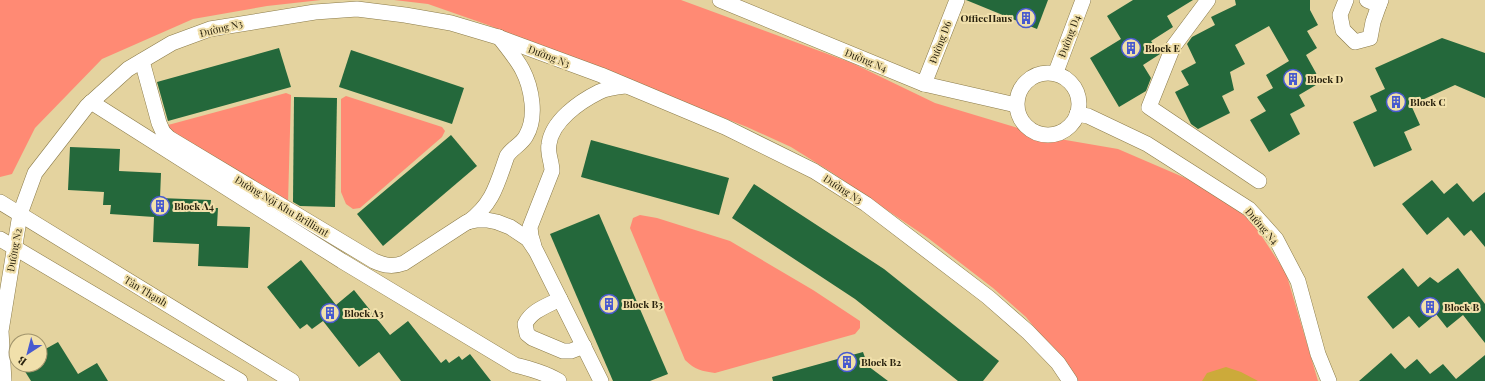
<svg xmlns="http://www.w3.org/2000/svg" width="1485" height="381" font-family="'Playfair Display',serif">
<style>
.green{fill:#ff8a74}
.water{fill:#ccaa3a}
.building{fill:#24683b}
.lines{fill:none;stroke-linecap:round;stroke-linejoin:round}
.minor-casing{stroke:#8b7b49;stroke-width:16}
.minor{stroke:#fff;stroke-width:15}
.labels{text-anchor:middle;stroke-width:4;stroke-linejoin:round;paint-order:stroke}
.poi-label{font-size:10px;font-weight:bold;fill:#29220e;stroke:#f1e0ab;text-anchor:start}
.street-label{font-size:10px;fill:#29220e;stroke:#f1e0ab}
</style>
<rect width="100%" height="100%" fill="#e4d39f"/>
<!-- green -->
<g class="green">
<polygon points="0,0 321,0 267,6 193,19 102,59 35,128 12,174 0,177"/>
<polygon points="394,0 681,0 852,63 935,103 1048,137 1118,149 1197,183 1251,220 1286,273 1318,381 1077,381 1026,317 993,288 928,238 831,172 791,147 747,127 488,25 428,4"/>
<polygon points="286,93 291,95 288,203 172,133 169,129 168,125"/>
<polygon points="346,96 442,127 445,131 442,137 360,208 353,209 346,204 341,192 341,99"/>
<path d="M 640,215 L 657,218 L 730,241 L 813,290 L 860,321 L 860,328 L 855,334 L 715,373 C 702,371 695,370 685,360 L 630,228 L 633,218 Z"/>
</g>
<!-- water -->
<polygon class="water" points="1226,367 1241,372 1258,381 1202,381 1207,373"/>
<!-- building -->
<g class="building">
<polygon points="966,0 1048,0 1037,29"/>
<polygon points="1133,0 1193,0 1167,16 1173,27 1151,41 1160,54 1143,65 1151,78 1146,91 1119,107 1090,58 1121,39 1107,16"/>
<polygon points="1235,0 1310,0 1310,10 1318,25 1307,31 1317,48 1306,55 1321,82 1299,95 1305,106 1290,114 1300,134 1269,152 1250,120 1266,111 1257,97 1273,88 1266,75 1289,61 1269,26 1235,45 1245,64 1230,72 1234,90 1222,96 1230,113 1198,129 1191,124 1175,92 1189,85 1181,71 1196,63 1187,44 1192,37 1215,25 1211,17 1236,5"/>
<polygon points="1442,38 1485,53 1485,98 1455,85 1411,105 1420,125 1404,132 1412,150 1374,167 1353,122 1377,111 1370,96 1385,89 1375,68"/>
<polygon points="279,48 291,87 168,121 157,82"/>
<polygon points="351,50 464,88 452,124 339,87"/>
<polygon points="294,97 337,98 335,207 300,206 293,202"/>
<polygon points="451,135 477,166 383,246 357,214"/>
<polygon points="591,140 729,178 719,215 581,177"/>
<polygon points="70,147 120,149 119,171 161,173 160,198 211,200 210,208 218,208 217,226 250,227 248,268 198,266 199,244 153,242 154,217 110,214 111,205 103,205 104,192 68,190"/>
<polygon points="1432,180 1444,194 1457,183 1473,202 1485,192 1485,247 1471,230 1464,236 1448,217 1427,235 1402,204"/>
<polygon points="754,184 884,269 999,361 983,381 958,381 855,299 732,218"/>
<polygon points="599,214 668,374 650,381 613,381 550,234"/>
<polygon points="301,260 336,305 354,290 390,335 408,321 441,363 446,359 449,363 459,356 462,360 470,354 491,381 401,381 379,352 359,367 323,321 312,329 307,324 300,329 267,287"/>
<polygon points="1403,268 1418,287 1430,277 1438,283 1458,268 1485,304 1485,343 1463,315 1447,328 1436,314 1419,328 1409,316 1393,329 1367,297"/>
<polygon points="58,342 78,374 97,363 108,381 31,381 21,365 40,365 40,352"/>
<polygon points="863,352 868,366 888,381 773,381 772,377"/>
<polygon points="1391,353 1405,369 1417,359 1430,374 1443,364 1456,379 1485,355 1485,381 1359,381"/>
</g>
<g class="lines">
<!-- minor casing -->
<g class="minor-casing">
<g id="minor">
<polyline points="720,0 924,84 1016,105"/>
<polyline points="1208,0 1173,47 1149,107 1259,181"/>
<polyline points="1346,0 1340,15 1343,30 1355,42 1370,38 1373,22 1379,5"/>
<polyline points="1367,0 1379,5 1381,0"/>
<path d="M 142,61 L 159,123 L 163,132 L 169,138 L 374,261 C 386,266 393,267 404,263 L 467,222 L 477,220 L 487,220 L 497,222 L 510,227 L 528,239 L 536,251 L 601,381"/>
<polyline points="1056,72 1083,0"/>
<circle cx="1048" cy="104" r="31"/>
<polyline points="924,84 957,0"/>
<path d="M 91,102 L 342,261 L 515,365 C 531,369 546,373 559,381"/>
<polyline points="1077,114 1088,116 1147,144 1249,209 1276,239 1298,281 1318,354 1329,381"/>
<polyline points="0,202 292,381"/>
<path d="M 468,222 C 493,204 497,184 507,156 C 512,148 522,144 526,136 C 532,126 533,114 532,103 C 529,73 517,60 499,37"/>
<polyline points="0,239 240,381"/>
<path d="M 534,246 L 531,236 L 530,227 L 552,171 C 552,162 547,153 549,144 C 552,121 579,102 599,92 C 607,88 617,87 626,86"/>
<path d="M 560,299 C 547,306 532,310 525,324 L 527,334 L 532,338 L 563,351 L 571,351 L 584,346"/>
<polyline points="4,381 1,331 20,214 35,173 87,106 128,69 172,43 210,29 315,12 357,9 405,15 451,23 498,37 601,75 725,127 814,171 866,204 988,297 1028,332 1058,363 1070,381"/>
</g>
</g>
<!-- minor -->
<use href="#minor" class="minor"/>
</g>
<!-- icons -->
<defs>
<g id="building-ring" transform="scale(1)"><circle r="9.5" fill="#f1e0ab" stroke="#485acf" stroke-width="1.5"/><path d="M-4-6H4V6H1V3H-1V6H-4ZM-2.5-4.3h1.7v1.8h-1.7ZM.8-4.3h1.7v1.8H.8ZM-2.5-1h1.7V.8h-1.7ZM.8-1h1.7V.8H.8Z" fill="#485acf"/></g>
</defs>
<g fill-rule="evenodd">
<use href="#building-ring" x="1026" y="18"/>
<use href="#building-ring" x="1131" y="48"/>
<use href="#building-ring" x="1293" y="79"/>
<use href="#building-ring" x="1396" y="102"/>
<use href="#building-ring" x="160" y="206"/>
<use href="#building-ring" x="609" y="304"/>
<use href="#building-ring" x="1430" y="307"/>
<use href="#building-ring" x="330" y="313"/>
<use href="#building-ring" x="847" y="362"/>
</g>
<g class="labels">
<!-- poi labels -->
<g class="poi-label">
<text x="1012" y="22" text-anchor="end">OfficeHaus</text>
<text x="1145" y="52">Block E</text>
<text x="1307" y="83">Block D</text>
<text x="1410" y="106">Block C</text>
<text x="174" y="210">Block A4</text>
<text x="623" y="308">Block B3</text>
<text x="1444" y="311">Block B</text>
<text x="344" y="317">Block A3</text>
<text x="861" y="366">Block B2</text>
</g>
<!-- street labels -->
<g class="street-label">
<text transform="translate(221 28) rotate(-14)" y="4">Đường N3</text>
<text transform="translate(1069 36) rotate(-69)" y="4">Đường D4</text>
<text transform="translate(940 42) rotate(-69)" y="4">Đường D6</text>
<text transform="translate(549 56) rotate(21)" y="4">Đường N3</text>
<text transform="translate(866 60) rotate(22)" y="4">Đường N4</text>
<text transform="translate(843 189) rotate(33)" y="4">Đường N3</text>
<text transform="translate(282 206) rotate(31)" y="4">Đường Nội Khu Brilliant</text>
<text transform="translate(1262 226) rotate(49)" y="4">Đường N4</text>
<text transform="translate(14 250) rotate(-80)" y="4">Đường N2</text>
<text transform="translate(146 291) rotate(31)" y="4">Tân Thạnh</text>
</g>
</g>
<!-- north arrow -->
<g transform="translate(28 353) rotate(216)"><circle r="19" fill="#f1e0ab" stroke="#a1946c"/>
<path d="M0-3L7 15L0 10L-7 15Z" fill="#485acf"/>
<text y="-6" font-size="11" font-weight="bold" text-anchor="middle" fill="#29220e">B</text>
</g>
</svg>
